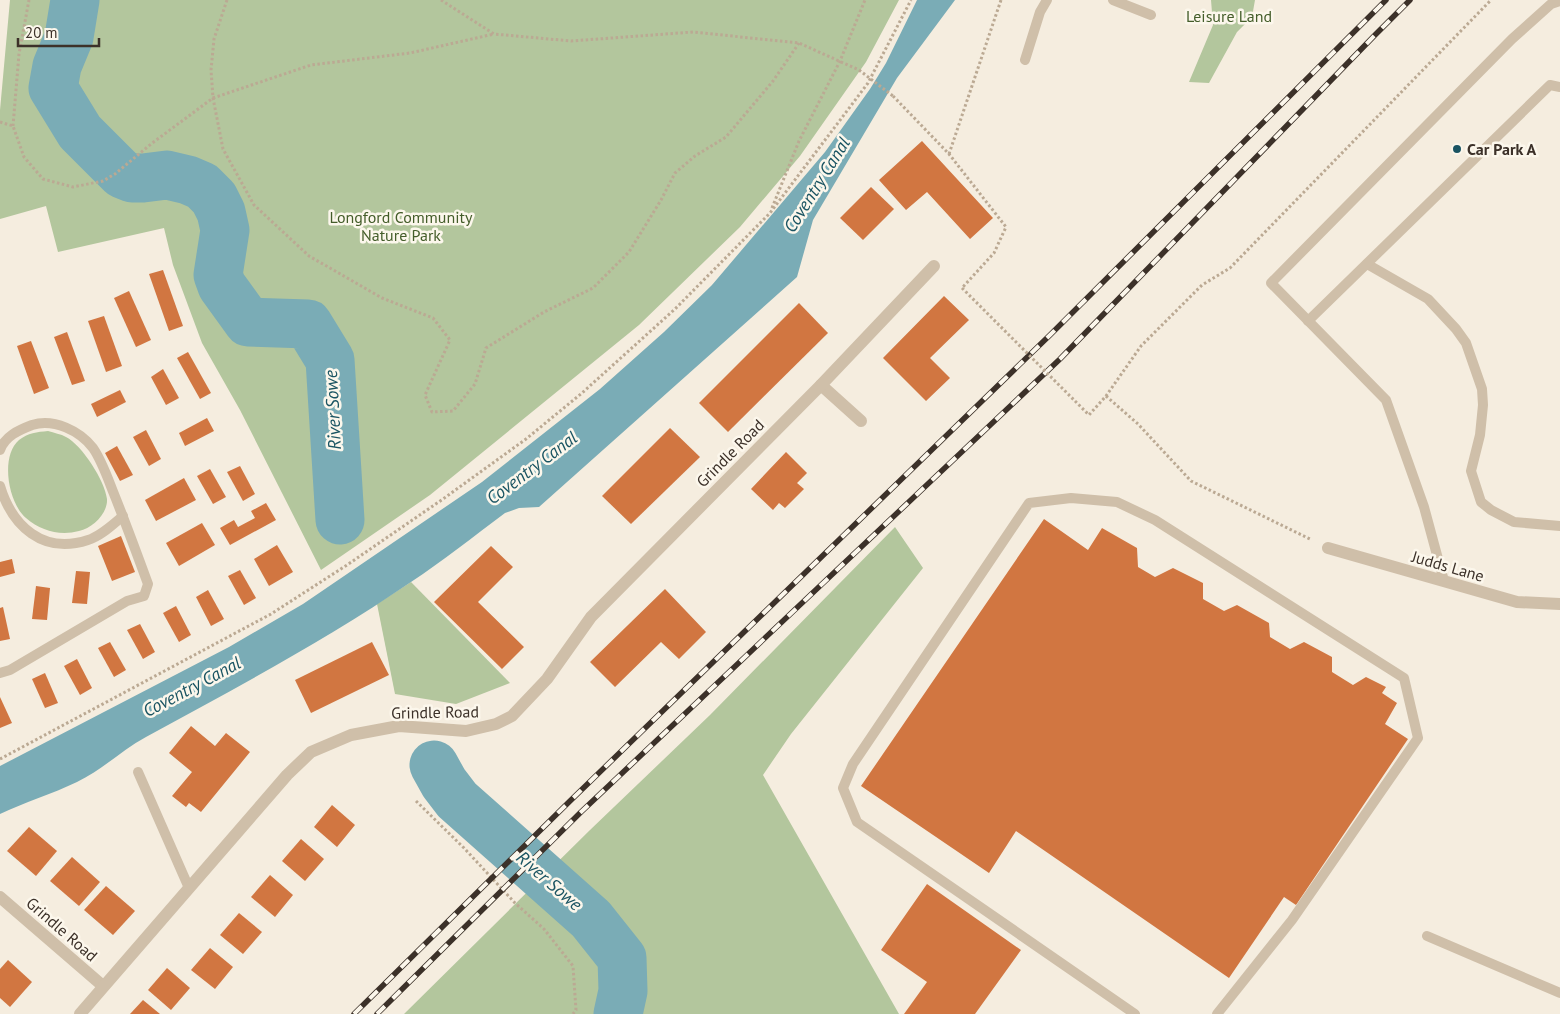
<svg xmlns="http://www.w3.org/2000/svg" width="1560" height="1014" font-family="'PT Sans',sans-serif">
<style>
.green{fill:#b3c69d}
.water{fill:#7aacb6}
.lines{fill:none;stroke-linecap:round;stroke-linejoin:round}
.river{stroke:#7aacb6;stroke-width:49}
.building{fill:#d17641}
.path{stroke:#bba993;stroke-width:3;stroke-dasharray:2.5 2.5;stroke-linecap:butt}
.service{stroke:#cfbfa9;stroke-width:10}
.minor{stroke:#cfbfa9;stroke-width:12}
.rail-casing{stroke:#3c3129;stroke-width:5.5}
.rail{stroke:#fcf7ec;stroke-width:4;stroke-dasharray:11;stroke-linecap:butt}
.path-bridge{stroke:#bba993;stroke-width:3;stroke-dasharray:2.5 2.5;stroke-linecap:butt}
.poi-dot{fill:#1a5462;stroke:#fcf7ec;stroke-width:2}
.labels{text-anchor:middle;stroke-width:5;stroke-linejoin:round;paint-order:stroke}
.park-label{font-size:16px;fill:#445d2a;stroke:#fcf7ec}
.poi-label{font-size:16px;font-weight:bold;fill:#3c3129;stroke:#fcf7ec;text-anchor:start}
.street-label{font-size:16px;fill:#3c3129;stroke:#fcf7ec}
.water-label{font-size:18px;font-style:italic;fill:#1a5462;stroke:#fcf7ec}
</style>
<rect width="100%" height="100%" fill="#f5eddf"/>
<!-- green -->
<g class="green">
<polygon points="10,0 899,0 866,62 800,156 740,227 639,325 430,495 321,570 240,410 202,343 173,265 164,228 58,252 46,206 0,219 0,110"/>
<polygon points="1211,0 1255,0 1252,17 1237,32 1209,83 1189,82 1213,25"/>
<path d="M 48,431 C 54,433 61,434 66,437 C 82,445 105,481 107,499 C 108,513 93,528 79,531 C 60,536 41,531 26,518 C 8,503 0,456 19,440 C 28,433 37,432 48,431 Z"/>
<polygon points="895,527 923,568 791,734 763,775 899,1014 404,1014 590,830 710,715"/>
<polygon points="411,582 510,683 456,704 395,694 377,604"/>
</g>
<!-- water -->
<path class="water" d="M 917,0 L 955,0 L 897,78 L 813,220 L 797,277 L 539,507 L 519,508 L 505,513 C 474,536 443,561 411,582 C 326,640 236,688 146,737 C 122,750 102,770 77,782 C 52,794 25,802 0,814 L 0,766 L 229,647 L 303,604 L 482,482 L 600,389 L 664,332 L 712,285 L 825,152 L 870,89 L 886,63 Z"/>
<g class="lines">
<!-- river -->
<g class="river">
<polyline points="75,0 69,37 57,66 53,88 80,132 122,174 132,178 143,178 167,175 188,180 202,186 214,198 221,212 225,230 218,275 222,286 248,322 308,324 330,360 340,520"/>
<polyline points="434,765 444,783 457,800 591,919 622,958 623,991 618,1014"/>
</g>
</g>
<!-- building -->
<g class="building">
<polygon points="922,141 993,218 970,239 927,192 906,210 879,180"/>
<polygon points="871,187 894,209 863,240 840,218"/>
<polygon points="163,270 183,326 169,331 149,274"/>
<polygon points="129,291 151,340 136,347 114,298"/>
<polygon points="944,296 969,320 930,358 950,378 926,401 883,358"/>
<polygon points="799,303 828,333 728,432 699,403"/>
<polygon points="104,316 122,366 106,372 88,321"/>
<polygon points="67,332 85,381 72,385 54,337"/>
<polygon points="31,341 49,388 34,394 17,346"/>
<polygon points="188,352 211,393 200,399 177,358"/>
<polygon points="163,369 179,398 166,405 151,377"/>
<polygon points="120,390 126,402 97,417 91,404"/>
<polygon points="207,418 214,431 185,446 179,433"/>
<polygon points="670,428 700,457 631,524 602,496"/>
<polygon points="146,430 161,459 149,466 133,437"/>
<polygon points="117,446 133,475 120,481 105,453"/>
<polygon points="786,452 807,473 797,483 804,489 785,508 779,503 773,510 751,489"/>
<polygon points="240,466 255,494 243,501 227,472"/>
<polygon points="210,469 226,497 213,504 197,476"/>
<polygon points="184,478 196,500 156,521 145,500"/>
<polygon points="266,503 276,520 230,545 220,528 234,520 238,527 255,518 251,511"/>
<polygon points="1044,519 1088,550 1102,528 1137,548 1138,567 1155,577 1173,568 1203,583 1203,599 1224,611 1237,605 1269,623 1270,637 1290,649 1304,642 1332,657 1332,672 1353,685 1366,677 1386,687 1382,693 1397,703 1385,724 1408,739 1296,905 1284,897 1229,978 1016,831 989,873 861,786"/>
<polygon points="202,523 215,545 179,566 166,543"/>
<polygon points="121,536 135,572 112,581 98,546"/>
<polygon points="277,545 293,572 269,586 254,559"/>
<polygon points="491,546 513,567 478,602 524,647 502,669 434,602"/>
<polygon points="12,559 15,573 0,577 0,562"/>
<polygon points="240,570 256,598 244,605 228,576"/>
<polygon points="76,571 90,572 87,604 72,603"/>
<polygon points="36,586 50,588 47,620 32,619"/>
<polygon points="665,589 706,632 679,659 661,642 615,687 590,662"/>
<polygon points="208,590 224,619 211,626 196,597"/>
<polygon points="176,606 191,635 179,642 163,613"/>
<polygon points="3,607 10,639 0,641 0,608"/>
<polygon points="140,624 155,652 143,659 127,630"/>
<polygon points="110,642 126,670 114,677 98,648"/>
<polygon points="372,642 389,675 311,713 295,680"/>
<polygon points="77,659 92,688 80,695 64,666"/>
<polygon points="45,673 58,703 45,708 32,679"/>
<polygon points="0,697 12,723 0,728"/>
<polygon points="191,726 215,746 226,733 250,752 201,812 189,803 186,807 172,796 192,772 169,753"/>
<polygon points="332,805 355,825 337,847 314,827"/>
<polygon points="29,827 57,851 36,876 7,851"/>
<polygon points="301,839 324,859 305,881 282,861"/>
<polygon points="72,857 100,882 79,906 50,881"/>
<polygon points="270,875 293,895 275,917 251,897"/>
<polygon points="927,884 1021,950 975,1014 904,1014 927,982 881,950"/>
<polygon points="106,886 135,911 113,935 84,910"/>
<polygon points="239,913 262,932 243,954 220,935"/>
<polygon points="210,948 233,967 215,989 191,970"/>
<polygon points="8,960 32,982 10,1007 0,998 0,969"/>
<polygon points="167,968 190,988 171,1010 148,990"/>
<polygon points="143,1000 160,1014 130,1014"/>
</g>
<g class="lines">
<!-- path -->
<g class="path">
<polyline points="227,0 214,39 211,70 213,98 223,149 254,205 309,256 382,298 433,318 450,340 425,395 432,412 453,411 475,384 486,348 544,312 593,288 629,252 661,200 675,173 695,156 726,137 773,81 799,43"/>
<polyline points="441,0 494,34 571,41 693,32 799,43 859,70"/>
<polyline points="893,96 949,154 1006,227 994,253 962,288"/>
<polyline points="0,122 13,126 24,157 43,179 73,187 103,181 115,174 151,144 213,98 311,65 410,53 494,34"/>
<polyline points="13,126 19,54 29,0"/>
<polyline points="949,154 1001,0"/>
<polyline points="772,208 799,141 840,61 865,0"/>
<polyline points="1106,396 1138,424 1191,481 1312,540"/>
<polyline points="1075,401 1089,415 1106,396 1141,346 1202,285 1230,268 1491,0"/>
<polyline points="0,759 271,614 347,565 443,499 526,439 582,393 675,309 770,213 868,83 911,0"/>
<polyline points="416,801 464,848 515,903 544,929 573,966 576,1010 573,1014"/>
</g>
<!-- service -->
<g class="service">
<polyline points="1113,0 1151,15"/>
<polyline points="1025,60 1040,12 1047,0"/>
<polyline points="1367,264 1428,299 1456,329 1466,343 1482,389 1483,405 1480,435 1471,471 1481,502 1491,510 1514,522 1560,526"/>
<polyline points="1308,321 1550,85 1560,87"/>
<path d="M 0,450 C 5,436 19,430 32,425 C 54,418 80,431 93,448 C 102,461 108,479 114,494 C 126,524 137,554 148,584 L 144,596 L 127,601 L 10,670 L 0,673"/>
<path d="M 0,486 C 12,526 43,555 88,540 C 101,536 112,525 123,516"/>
<polyline points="1444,581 1424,507 1386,400 1271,283 1512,39 1551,4 1560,1"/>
<polyline points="138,772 189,888"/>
<polyline points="1427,936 1560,993"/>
<polyline points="1135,1014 857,822 843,788 853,764 1029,503 1071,498 1117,502 1155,520 1404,678 1418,738 1292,920 1217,1014"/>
</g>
<!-- minor -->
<g class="minor">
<polyline points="821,385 861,421"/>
<polyline points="1328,548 1517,602 1560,604"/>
<polyline points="0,897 103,986"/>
<polyline points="80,1014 287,775 311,752 351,735 399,726 466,731 496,724 512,716 547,679 591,617 821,385 934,266"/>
</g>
<!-- rail casing -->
<g class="rail-casing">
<g id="rail">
<polyline points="354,1014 570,801 1050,335 1386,0"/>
<polyline points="377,1014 581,812 1060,359 1375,35 1410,0"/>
</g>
</g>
<!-- rail -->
<use href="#rail" class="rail"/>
<!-- path-bridge -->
<g class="path-bridge">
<polyline points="859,70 893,96"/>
<polyline points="962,288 1075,401"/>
</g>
</g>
<!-- markers -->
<circle class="poi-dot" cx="1457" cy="149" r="5"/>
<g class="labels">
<!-- park labels -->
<g class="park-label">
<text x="1229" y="22">Leisure Land</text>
<text x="401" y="223">Longford Community<tspan x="401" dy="18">Nature Park</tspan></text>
</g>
<!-- poi labels -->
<g class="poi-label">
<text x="1467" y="155">Car Park A</text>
</g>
<!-- street labels -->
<g class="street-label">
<text transform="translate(730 453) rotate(-45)" y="6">Grindle Road</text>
<text transform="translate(1448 566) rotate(16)" y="6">Judds Lane</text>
<text transform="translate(435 712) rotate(-1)" y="6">Grindle Road</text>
<text transform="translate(62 929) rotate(41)" y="6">Grindle Road</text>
</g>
<!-- water labels -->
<g class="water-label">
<text transform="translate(817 185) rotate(-58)" y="6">Coventry Canal</text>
<text transform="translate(333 410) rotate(-93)" y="6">River Sowe</text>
<text transform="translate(532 468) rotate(-37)" y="6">Coventry Canal</text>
<text transform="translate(192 687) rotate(-28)" y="6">Coventry Canal</text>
<text transform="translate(549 881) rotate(41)" y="6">River Sowe</text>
</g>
</g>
<!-- scale -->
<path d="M18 38v8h81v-8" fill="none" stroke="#3c3129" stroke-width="2.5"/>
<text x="25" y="38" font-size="15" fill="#3c3129" stroke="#fcf7ec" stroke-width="4" paint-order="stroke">20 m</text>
</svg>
